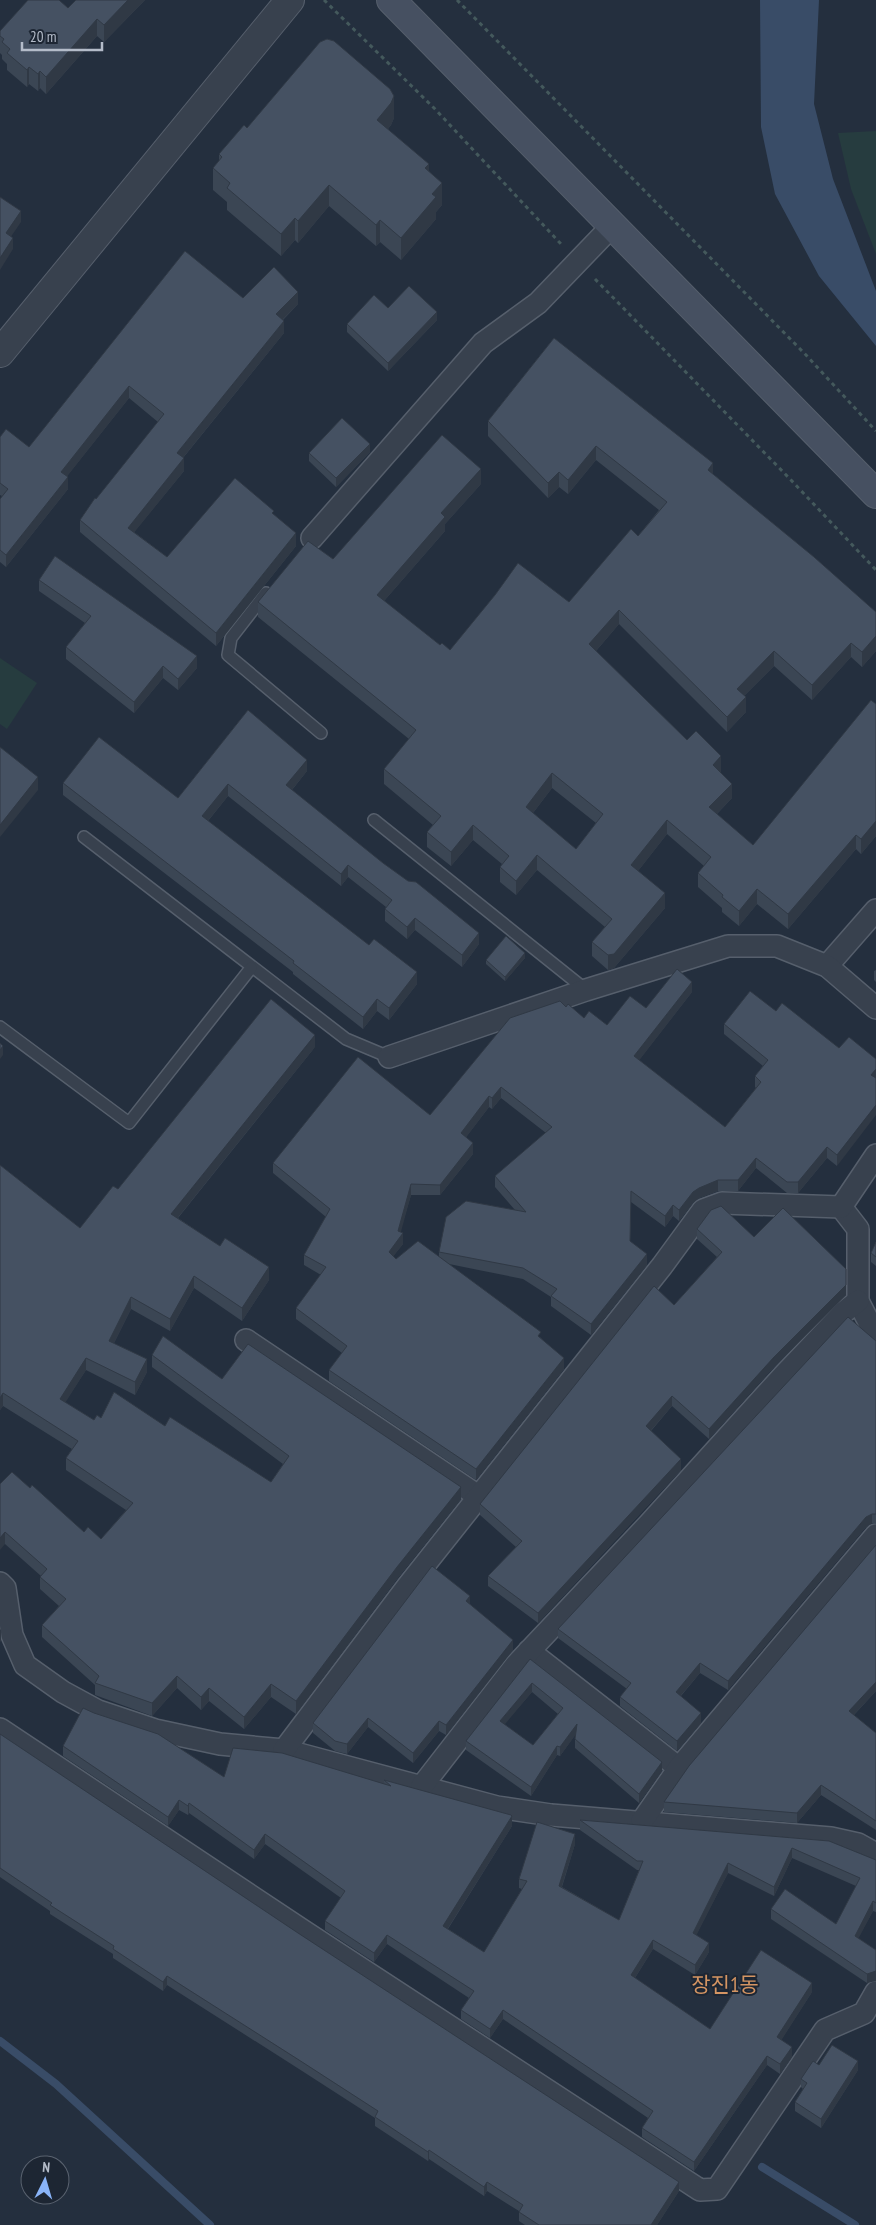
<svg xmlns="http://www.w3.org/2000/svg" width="876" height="2225" font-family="'PT Sans Narrow','Noto Sans KR',sans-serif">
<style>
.green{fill:#263c3f}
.water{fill:#394c67}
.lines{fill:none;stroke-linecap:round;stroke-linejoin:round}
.stream{stroke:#394c67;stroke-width:8}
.service-casing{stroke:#565f6c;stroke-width:14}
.minor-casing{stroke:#565f6c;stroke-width:24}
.tertiary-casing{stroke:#565f6c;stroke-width:30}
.secondary-casing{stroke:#565f6c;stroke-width:30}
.path{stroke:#44595c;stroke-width:3;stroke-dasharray:4 4;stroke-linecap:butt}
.service{stroke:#38414e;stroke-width:11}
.minor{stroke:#38414e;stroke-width:21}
.tertiary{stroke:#38414e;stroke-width:28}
.secondary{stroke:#465061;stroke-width:28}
.wall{fill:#3b4654;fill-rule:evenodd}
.shaded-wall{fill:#303945}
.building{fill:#455162;stroke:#303945;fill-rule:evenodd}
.labels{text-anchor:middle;stroke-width:4;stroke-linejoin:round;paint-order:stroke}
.quarter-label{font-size:21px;fill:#d59563;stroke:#1d2633}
</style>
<rect width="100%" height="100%" fill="#242f3e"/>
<!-- green -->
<g class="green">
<polygon points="876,131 876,254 851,189 838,133"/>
<polygon points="0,658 37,683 7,729 0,724"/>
</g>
<!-- water -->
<polygon class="water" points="760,0 819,0 814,104 833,179 876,291 876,346 819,276 775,194 761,127"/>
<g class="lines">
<!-- stream -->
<g class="stream">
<polyline points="0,2041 56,2084 210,2225"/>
<polyline points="762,2167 855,2225"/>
</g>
<!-- service casing -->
<g class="service-casing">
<g id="service">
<polyline points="266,593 231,638 228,655 321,733"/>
<polyline points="374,820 586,990"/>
<polyline points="84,837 346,1039 389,1057"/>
<polyline points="0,1027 129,1123 251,968"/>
</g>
</g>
<!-- minor casing -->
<g class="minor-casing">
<g id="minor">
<polyline points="312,538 483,343 538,303 612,226"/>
<polyline points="827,966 876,910"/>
<polyline points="389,1057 586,990 728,946 777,946 827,966 876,1008"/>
<polyline points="841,1207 858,1229 858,1301 872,1328 876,1332"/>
<polyline points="246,1340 478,1496"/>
<polyline points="0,1583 5,1588 12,1635 25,1665 63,1692 98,1711 155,1730 220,1744 284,1750 497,1807 551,1815 831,1838 858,1844 876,1854"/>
<polyline points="529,1651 679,1768"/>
<polyline points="0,1729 305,1932 700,2190 717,2189 825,2030 864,2013 876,1992"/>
<polyline points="284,1750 407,1587 662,1266 703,1210 722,1203 841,1207 876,1155"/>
<polyline points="422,1786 516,1665 649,1524 783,1376 844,1312 858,1301"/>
<polyline points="642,1821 679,1768 876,1535"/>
</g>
</g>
<!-- tertiary casing -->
<g class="tertiary-casing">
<polyline id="tertiary" points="0,353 290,0"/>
</g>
<!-- secondary casing -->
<g class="secondary-casing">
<polyline id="secondary" points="391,0 876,494"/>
</g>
<!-- path -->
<g class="path">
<polyline points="324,0 435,109 561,244"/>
<polyline points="457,0 806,355 876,431"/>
<polyline points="595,279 790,479 876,570"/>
</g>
<!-- service -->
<use href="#service" class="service"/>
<!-- minor -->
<use href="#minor" class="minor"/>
<!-- tertiary -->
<use href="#tertiary" class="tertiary"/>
<!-- secondary -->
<use href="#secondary" class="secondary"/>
</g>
<!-- wall -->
<g class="wall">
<polygon points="145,0 104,42 97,36 46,94 40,88 38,91 29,84 27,87 7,70 7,64 2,59 2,55 0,53 0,31 68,8"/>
<polygon points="394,118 391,125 388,129 429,171 442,205 436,212 436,219 401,260 380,242 376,246 329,206 298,243 295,240 281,256 227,210 227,202 213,190 213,168 219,161 219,154 247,128"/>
<polygon points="243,298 298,304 283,320 284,333 183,458 184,471 134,532 167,557 274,515 296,546 216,646 80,532 80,520 158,422 129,398 67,476 68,489 6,567 0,562 0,499 2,496 0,495 0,437 29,447"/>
<polygon points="388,308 437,320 388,371 347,332 347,324"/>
<path d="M 554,338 L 713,474 L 876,612 L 876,651 L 862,667 L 851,657 L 812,700 L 774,666 L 744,696 L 746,712 L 727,732 L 619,624 L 596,651 L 687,740 L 721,771 L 720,772 L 732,798 L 717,814 L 753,845 L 876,704 L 876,836 L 861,854 L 856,849 L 788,929 L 757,904 L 739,926 L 722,912 L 722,908 L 698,887 L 698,873 L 704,866 L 667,834 L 638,871 L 665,908 L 614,968 L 608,970 L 592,956 L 592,942 L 605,927 L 537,870 L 516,895 L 500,882 L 500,867 L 502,864 L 473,840 L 451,866 L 427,847 L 427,832 L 433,825 L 384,784 L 384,769 L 409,739 L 258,617 L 258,602 L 333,559 L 481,484 L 445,524 L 445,531 L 384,601 L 440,645 L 450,650 L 569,602 L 638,536 L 659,510 L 596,460 L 568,494 L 559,487 L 548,498 L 488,436 L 488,421 ZM 552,788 L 596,823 L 576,849 L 533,813 Z"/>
<polygon points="370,452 336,487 309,461 309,453"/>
<polygon points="39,580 197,668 178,690 163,678 134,713 66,659 66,647 85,623 39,591"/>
<polygon points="248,710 307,771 292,790 479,944 462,967 415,930 407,939 385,921 385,909 386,907 348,877 341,886 228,796 208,821 417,984 389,1020 377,1011 363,1029 293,974 293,972 63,795 63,783 178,798"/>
<polygon points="525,958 505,981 486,964 486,960"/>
<polygon points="876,970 876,982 874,980 874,971"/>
<path d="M 692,992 L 639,1060 L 725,1127 L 756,1088 L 755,1087 L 755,1076 L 763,1066 L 724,1034 L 724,1024 L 776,1011 L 839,1048 L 837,1166 L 827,1158 L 798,1193 L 787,1193 L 756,1168 L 738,1191 L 718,1191 L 699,1198 L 693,1203 L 679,1221 L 673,1216 L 665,1227 L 631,1202 L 630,1241 L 647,1265 L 591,1335 L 551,1306 L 551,1297 L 523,1279 L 449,1264 L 541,1338 L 564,1369 L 476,1480 L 329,1381 L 329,1370 L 342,1353 L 296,1319 L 296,1308 L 321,1275 L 304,1265 L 304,1255 L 326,1217 L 273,1173 L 273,1163 L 430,1115 L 566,1007 L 584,1018 L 607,1025 L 646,1008 ZM 501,1098 L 546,1133 L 495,1176 L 495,1187 L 515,1210 L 439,1252 L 439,1257 L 396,1259 L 393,1256 L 403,1244 L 400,1232 L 411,1195 L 440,1195 L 473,1154 L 466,1137 L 489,1107 L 492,1109 Z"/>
<polygon points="315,1047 178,1218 269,1280 242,1321 194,1288 170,1331 131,1309 114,1343 147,1372 135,1395 86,1370 65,1402 94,1420 101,1418 165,1426 271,1482 283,1464 152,1367 152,1355 222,1379 461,1499 397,1579 296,1714 271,1697 244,1729 209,1701 201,1710 177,1688 152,1716 95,1695 95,1685 42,1637 42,1625 59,1606 40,1589 40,1577 41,1576 5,1544 0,1484 30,1488 84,1532 101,1539 126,1510 66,1470 66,1458 72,1449 3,1406 0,1410 0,1165 80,1228 118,1189"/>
<polygon points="697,1229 754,1237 846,1295 774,1367 709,1439 672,1406 651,1431 681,1470 538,1623 488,1586 488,1576 516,1547 480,1515 480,1504 674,1305 717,1257 697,1239"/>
<polygon points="876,1242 876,1266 871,1262 871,1253"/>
<polygon points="876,1341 876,1524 872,1523 866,1527 728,1690 700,1673 681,1696 701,1723 677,1751 620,1706 620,1697 627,1689 558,1638 558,1629"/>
<polygon points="876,1545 876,1691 854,1715 876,1733 876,1830 821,1795 797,1823 664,1812 664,1802"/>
<polygon points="470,1604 513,1650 446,1735 439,1731 413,1763 368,1727 347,1754 335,1751 313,1733 313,1723"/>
<path d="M 530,1659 L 662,1771 L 639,1803 L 575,1748 L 575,1735 L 560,1756 L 557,1755 L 531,1796 L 466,1750 L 466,1741 ZM 532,1692 L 558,1714 L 533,1745 L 504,1724 Z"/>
<polygon points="0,1734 679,2191 657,2225 525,2225 519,2221 519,2211 487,2191 484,2196 429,2159 428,2161 375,2126 375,2118 299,2069 167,1985 163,1991 113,1958 113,1954 50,1914 50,1911 0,1877"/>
<polygon points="63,1746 224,1777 384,1784 384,1780 512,1826 448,1929 484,1952 522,1889 519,1888 519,1879 575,1844 562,1887 619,1920 639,1870 637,1870 580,1830 580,1820 829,1841 876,1860 876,1912 873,1911 858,1938 876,1950 867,1983 771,1919 771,1909 836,1924 856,1886 792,1858 774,1896 728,1873 696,1935 709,1952 695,1975 653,1949 635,1978 710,2029 812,1992 781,2040 792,2057 780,2074 767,2065 694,2171 642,2137 642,2128 648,2118 503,2019 490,2038 461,2019 461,2010 469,1998 387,1944 374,1962 325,1930 325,1921 341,1898 265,1844 254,1859 189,1813 188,1815 179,1810 168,1826 63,1756"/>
<polygon points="819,2065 858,2070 821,2128 795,2111 795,2102 803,2089 801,2087 801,2079"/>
</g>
<!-- shaded-wall -->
<g class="shaded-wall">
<polygon points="128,0 145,0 104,42 104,25"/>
<polygon points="97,19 97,36 46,94 46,77"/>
<polygon points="29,67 29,84 27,87 27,70"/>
<polygon points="40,71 40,88 38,91 38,74"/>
<polygon points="394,96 394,118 391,125 377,142 377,120"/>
<polygon points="429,164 429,185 425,168"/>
<polygon points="442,183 442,205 436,212 436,219 401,260 401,238 432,194"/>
<polygon points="329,185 329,206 298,243 298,221"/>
<polygon points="21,211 21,222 6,244 6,233"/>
<polygon points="295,218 295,240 281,256 281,234"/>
<polygon points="380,220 380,242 376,246 376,225"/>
<polygon points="13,238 13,249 0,270 0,258"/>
<polygon points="298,292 298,304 276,326 276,314"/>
<polygon points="437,312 437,320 388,371 388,363"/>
<polygon points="284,321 284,333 177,465 177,453"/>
<polygon points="129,386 129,398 61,484 61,472"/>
<polygon points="370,444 370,452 336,487 336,478"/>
<polygon points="596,446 596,460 568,494 568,480"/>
<polygon points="184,458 184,471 128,540 128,528"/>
<polygon points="713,463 713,478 708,470"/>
<polygon points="481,469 481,484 445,524 445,531 377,609 377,595 441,513"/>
<polygon points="559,472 559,487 548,498 548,483"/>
<polygon points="68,477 68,489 6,567 6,555"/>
<polygon points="296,533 296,546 216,646 216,633"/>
<polygon points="619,610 619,624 589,659 589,644"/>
<polygon points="876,636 876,651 862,667 862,652"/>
<polygon points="851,643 851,657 812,700 812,685"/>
<polygon points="774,651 774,666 737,703 737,689"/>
<polygon points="197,656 197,668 178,690 178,679"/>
<polygon points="163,666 163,678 134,713 134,702"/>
<polygon points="746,697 746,712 727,732 727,717"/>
<polygon points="721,756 721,771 713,780 713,765"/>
<polygon points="307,760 307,771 286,797 286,785"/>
<polygon points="552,773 552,788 526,822 526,807"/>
<polygon points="38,777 38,790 0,837 0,825"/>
<polygon points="228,784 228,796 202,828 202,816"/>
<polygon points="732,784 732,798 709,822 709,807"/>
<polygon points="667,820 667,834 631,880 631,865"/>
<polygon points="876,821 876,836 861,854 861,839"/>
<polygon points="473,825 473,840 451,866 451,852"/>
<polygon points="856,835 856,849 788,929 788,914"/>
<polygon points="537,855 537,870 516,895 516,881"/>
<polygon points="348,865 348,877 341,886 341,874"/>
<polygon points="757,889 757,904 739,926 739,911"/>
<polygon points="665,893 665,908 614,968 608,970 608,955"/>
<polygon points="415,918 415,930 407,939 407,927"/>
<polygon points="479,933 479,944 462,967 462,955"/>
<polygon points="525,953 525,958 505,981 505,977"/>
<polygon points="417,972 417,984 389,1020 389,1008"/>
<polygon points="692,982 692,992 634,1067 634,1056"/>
<polygon points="377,999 377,1011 363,1029 363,1017"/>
<polygon points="315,1035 315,1047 171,1226 171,1214"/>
<polygon points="3,1046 3,1055 0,1059 0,1050"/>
<polygon points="876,1069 876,1079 871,1075"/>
<polygon points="501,1087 501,1098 492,1109 492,1098"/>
<polygon points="489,1096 489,1107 461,1144 461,1133"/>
<polygon points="876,1105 876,1115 837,1166 837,1155"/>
<polygon points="473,1143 473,1154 440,1195 440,1185"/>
<polygon points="827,1147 827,1158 798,1193 798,1182"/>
<polygon points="756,1158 756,1168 738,1191 738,1180"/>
<polygon points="718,1180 718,1191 699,1198 693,1203 679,1221 679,1210 693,1192 699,1188"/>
<polygon points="411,1184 411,1195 399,1239 403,1233 403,1244 389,1262 389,1252 398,1231"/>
<polygon points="673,1205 673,1216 665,1227 665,1216"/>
<polygon points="647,1254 647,1265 591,1335 591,1324"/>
<polygon points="269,1267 269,1280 242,1321 242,1308"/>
<polygon points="194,1276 194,1288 170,1331 170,1319"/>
<polygon points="846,1285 846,1295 774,1367 709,1439 709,1429 774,1357"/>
<polygon points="131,1297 131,1309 109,1353 109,1341"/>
<polygon points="86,1358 86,1370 60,1411 60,1399"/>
<polygon points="564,1358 564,1369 476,1480 476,1469"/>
<polygon points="147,1359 147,1372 135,1395 135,1382"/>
<polygon points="3,1393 3,1406 0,1410 0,1398"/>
<polygon points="672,1396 672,1406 646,1436 646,1426"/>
<polygon points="681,1459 681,1470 538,1623 538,1613"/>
<polygon points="461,1487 461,1499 397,1579 296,1714 296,1701 397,1567"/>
<polygon points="872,1514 872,1523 866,1527 728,1690 728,1681 866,1517"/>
<polygon points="5,1532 5,1544 0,1550 0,1538"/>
<polygon points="470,1596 470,1606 466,1601"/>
<polygon points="1,1629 1,1641 0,1642 0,1630"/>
<polygon points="513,1640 513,1650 446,1735 446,1725"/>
<polygon points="700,1663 700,1673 676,1701 676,1692"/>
<polygon points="177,1676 177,1688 152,1716 152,1703"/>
<polygon points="876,1682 876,1691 849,1720 849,1711"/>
<polygon points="532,1683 532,1692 500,1730 500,1721"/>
<polygon points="271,1684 271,1697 244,1729 244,1717"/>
<polygon points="209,1688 209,1701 201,1710 201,1697"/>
<polygon points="701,1713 701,1723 677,1751 677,1741"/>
<polygon points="368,1718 368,1727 347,1754 347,1744"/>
<polygon points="439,1721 439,1731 413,1763 413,1753"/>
<polygon points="577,1724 577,1733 560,1756 560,1747"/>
<polygon points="557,1746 557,1755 531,1796 531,1787"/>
<polygon points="662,1762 662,1771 639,1803 639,1794"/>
<polygon points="821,1785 821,1795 797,1823 797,1813"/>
<polygon points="179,1800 179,1810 168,1826 168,1817"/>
<polygon points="189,1803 189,1813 188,1815 188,1806"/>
<polygon points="512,1816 512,1826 443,1936 443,1926"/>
<polygon points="265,1834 265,1844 254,1859 254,1850"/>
<polygon points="575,1834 575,1844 559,1895 559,1886"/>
<polygon points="792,1848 792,1858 774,1896 774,1887"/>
<polygon points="728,1863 728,1873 693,1942 693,1933"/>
<polygon points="873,1901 873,1911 855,1945 855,1936"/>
<polygon points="387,1935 387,1944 374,1962 374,1953"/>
<polygon points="653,1940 653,1949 631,1984 631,1975"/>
<polygon points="709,1943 709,1952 695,1975 695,1965"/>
<polygon points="876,1971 876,1981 867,1983 867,1974"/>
<polygon points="167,1976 167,1985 163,1991 163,1982"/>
<polygon points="812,1983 812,1992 777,2047 777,2037"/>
<polygon points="503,2010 503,2019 490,2038 490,2029"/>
<polygon points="792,2047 792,2057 780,2074 780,2064"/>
<polygon points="767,2056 767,2065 694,2171 694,2162"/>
<polygon points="858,2061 858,2070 821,2128 821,2119"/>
<polygon points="429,2150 429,2159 428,2161 428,2152"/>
<polygon points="487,2182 487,2191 484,2196 484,2187"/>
<polygon points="679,2182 679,2191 657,2225 651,2225"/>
</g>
<!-- building -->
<g class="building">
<polygon points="28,0 59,0 68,8 76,0 128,0 104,25 97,19 46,77 40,71 38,74 29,67 27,70 7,53 10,49 2,42 4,39 0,36 0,31"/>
<polygon points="327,39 334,41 390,89 394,96 391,103 377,120 429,164 425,168 442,183 432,194 436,197 401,238 380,220 376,225 329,185 298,221 295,218 281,234 227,188 230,183 213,168 222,157 219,154 244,125 247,128 320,42"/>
<polygon points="0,197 21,211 6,233 13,238 0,258"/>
<polygon points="185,251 243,298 274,267 298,292 276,314 284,321 177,453 184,458 128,528 167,557 235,478 274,511 272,513 296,533 216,633 80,520 95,498 96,499 164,414 129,386 61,472 68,477 6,555 0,550 0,499 8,489 0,483 0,437 6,429 29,447"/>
<polygon points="409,286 437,312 388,363 347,324 374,295 388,308"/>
<path d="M 554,338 L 713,463 L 708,470 L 814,557 L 876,612 L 876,636 L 862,652 L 851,643 L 812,685 L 774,651 L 737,689 L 746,697 L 727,717 L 619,610 L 589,644 L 687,740 L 696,731 L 721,756 L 713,765 L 732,784 L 709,807 L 753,845 L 871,700 L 876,704 L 876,821 L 861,839 L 856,835 L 788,914 L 757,889 L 739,911 L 722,897 L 723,895 L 698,873 L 711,857 L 667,820 L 631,865 L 665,893 L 614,954 L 608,955 L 592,942 L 612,919 L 537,855 L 516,881 L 500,867 L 509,856 L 473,825 L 451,852 L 427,832 L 441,816 L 384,769 L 416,730 L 258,602 L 308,541 L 333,559 L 442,435 L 481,469 L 441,513 L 445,517 L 377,595 L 440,645 L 442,643 L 450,650 L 495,595 L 518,563 L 569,602 L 631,529 L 638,536 L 667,502 L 596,446 L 568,480 L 559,472 L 548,483 L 488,421 ZM 552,773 L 603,814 L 576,849 L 526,807 Z"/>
<polygon points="342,418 370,444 336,478 309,453"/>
<polygon points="55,556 197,656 178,679 163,666 134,702 66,647 91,616 39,580"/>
<polygon points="248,710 307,760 286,785 383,863 408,881 416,882 479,933 462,955 415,918 407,927 385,909 392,900 348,865 341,874 228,784 202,816 369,945 374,939 417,972 389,1008 377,999 363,1017 293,963 294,961 63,783 99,737 178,798"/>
<polygon points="0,747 38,777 0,825"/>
<polygon points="506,936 525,953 505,977 486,960"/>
<polygon points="677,969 692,982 634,1056 725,1127 761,1082 755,1076 768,1060 724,1024 750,991 776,1011 782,1003 839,1048 849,1037 876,1059 876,1069 871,1075 876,1078 876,1105 837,1155 827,1147 798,1182 787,1182 756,1158 738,1180 718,1180 699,1188 693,1192 679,1210 673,1205 665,1216 631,1191 630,1241 647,1254 591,1324 551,1296 557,1289 523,1268 439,1252 446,1217 466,1201 526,1212 495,1176 552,1127 501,1087 492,1098 489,1096 461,1133 473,1143 440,1185 411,1184 398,1231 403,1233 389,1252 396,1259 418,1241 541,1332 538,1336 564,1358 476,1469 329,1370 347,1346 296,1308 326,1267 304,1255 330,1209 273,1163 358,1057 430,1115 510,1018 560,1001 566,1007 568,1004 584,1018 589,1011 607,1025 630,996 646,1008"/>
<polygon points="271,999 315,1035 171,1214 220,1246 225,1238 269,1267 242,1308 194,1276 170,1319 131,1297 109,1341 147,1359 135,1382 86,1358 60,1399 94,1420 97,1415 101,1418 114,1392 165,1426 170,1417 271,1482 289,1456 152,1355 163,1336 222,1379 248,1344 461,1487 397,1567 296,1701 271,1684 244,1717 209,1688 201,1697 177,1676 152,1703 95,1683 99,1676 42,1625 66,1599 40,1577 47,1569 5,1532 0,1538 0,1484 12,1472 30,1488 32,1485 84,1532 88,1527 101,1539 133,1503 66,1458 78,1441 3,1393 0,1398 0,1165 80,1228 113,1186 118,1189"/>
<polygon points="0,1043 3,1046 0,1050"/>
<polygon points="721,1206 754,1237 783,1208 846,1269 846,1285 774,1357 709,1429 672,1396 646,1426 681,1459 538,1613 488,1576 522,1541 480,1504 654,1286 674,1305 722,1252 697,1229 711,1210"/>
<polygon points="876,1242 876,1257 871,1253"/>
<polygon points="848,1317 876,1341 876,1514 872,1514 866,1517 728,1681 700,1663 676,1692 701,1713 677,1741 620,1697 631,1683 558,1629"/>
<polygon points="876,1545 876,1682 849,1711 876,1733 876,1821 821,1785 797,1813 664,1802 689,1766"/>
<polygon points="432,1566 470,1596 466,1601 513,1640 446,1725 439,1721 413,1753 368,1718 347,1744 335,1741 313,1723"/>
<path d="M 530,1659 L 662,1762 L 639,1794 L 575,1739 L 577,1724 L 560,1747 L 557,1746 L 531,1787 L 466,1741 ZM 532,1683 L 563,1708 L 533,1745 L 500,1721 Z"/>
<polygon points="83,1708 94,1713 158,1734 224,1777 233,1748 282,1753 391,1786 384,1780 511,1815 512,1816 443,1926 484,1952 527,1881 519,1879 537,1822 575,1834 559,1886 619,1920 643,1861 637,1861 580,1820 829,1841 876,1860 876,1903 873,1901 855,1936 876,1950 876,1971 867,1974 771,1909 785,1889 836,1924 860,1878 792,1848 774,1887 728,1863 693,1933 709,1943 695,1965 653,1940 631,1975 710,2029 761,1950 812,1983 777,2037 792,2047 780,2064 767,2056 694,2162 642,2128 653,2111 503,2010 490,2029 461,2010 474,1991 387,1935 374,1953 325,1921 345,1891 265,1834 254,1850 189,1803 188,1806 179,1800 168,1817 63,1746"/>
<polygon points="0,1734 298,1933 679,2182 651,2225 539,2225 519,2212 523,2205 487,2182 484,2187 429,2150 428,2152 375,2117 378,2111 299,2060 167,1976 163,1982 113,1949 114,1946 50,1905 52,1903 0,1868"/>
<polygon points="832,2045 858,2061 821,2119 795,2102 807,2083 801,2079 813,2061 819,2065"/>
</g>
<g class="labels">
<!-- quarter labels -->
<g class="quarter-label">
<text x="725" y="1992">장진1동</text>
</g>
</g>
<!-- north arrow -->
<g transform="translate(45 2180) rotate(5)"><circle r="24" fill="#1d2633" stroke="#59626f"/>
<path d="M0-4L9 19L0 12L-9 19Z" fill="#8ab4f8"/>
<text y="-8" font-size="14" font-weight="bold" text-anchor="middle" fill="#b4bcc9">N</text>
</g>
<!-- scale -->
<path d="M22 42v8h80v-8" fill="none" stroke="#b4bcc9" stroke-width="2.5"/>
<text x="30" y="42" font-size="15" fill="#b4bcc9" stroke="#1d2633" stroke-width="4" paint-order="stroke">20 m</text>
</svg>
